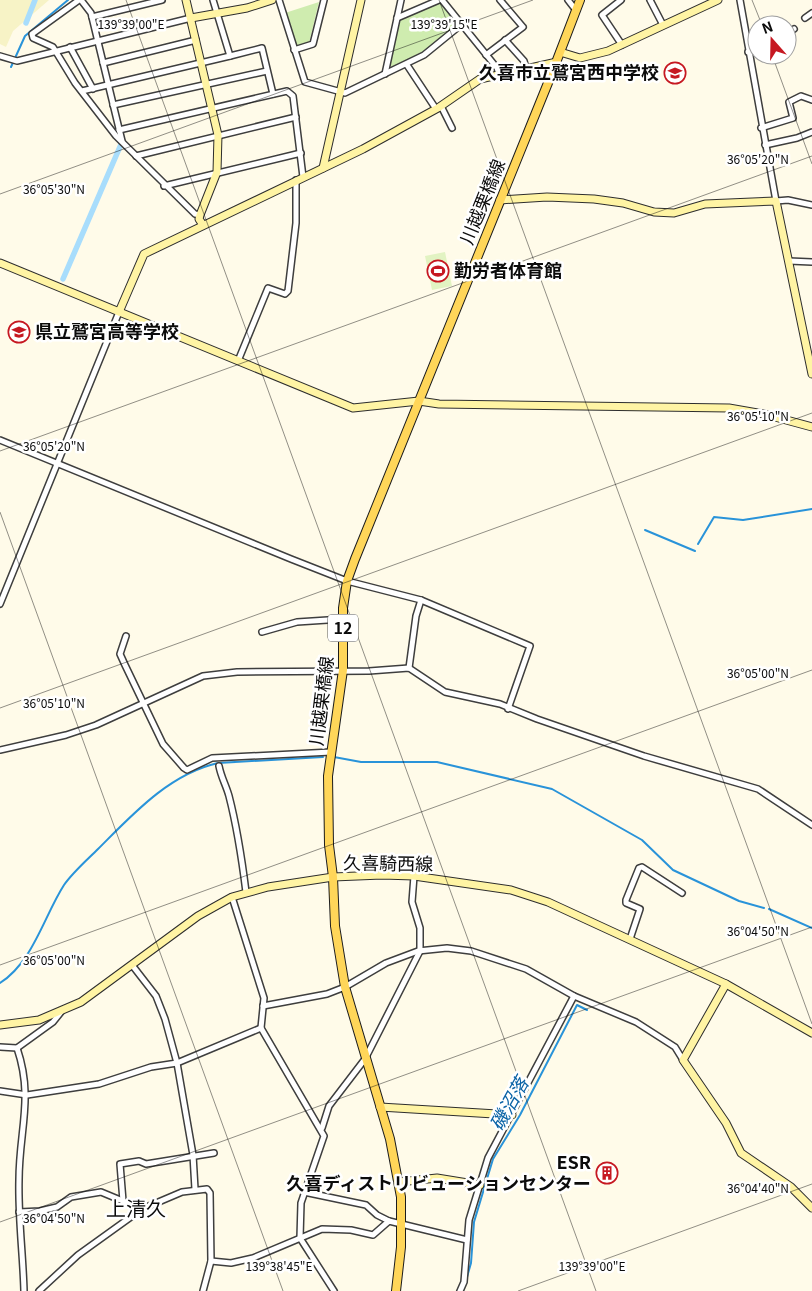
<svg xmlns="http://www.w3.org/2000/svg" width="812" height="1291" font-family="Georgia,'Noto Sans JP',serif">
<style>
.farmland{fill:#f7f3c6}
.green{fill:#cfecaf}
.pitch{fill:#e2f3c2}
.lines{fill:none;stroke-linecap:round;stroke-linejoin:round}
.stream{stroke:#2993d9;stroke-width:2}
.canal{stroke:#a8ddfc;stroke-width:5.5}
.street-casing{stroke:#3e3e3e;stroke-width:8}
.secondary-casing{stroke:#2d2d2d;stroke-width:9}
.primary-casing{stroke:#1c1c1c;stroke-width:10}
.street{stroke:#fff;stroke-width:5}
.secondary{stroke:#fff4a4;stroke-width:7}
.primary{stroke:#ffd659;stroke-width:8}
.ticks{fill:none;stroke:#0b0b0b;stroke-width:1;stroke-opacity:0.45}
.labels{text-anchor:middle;stroke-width:5;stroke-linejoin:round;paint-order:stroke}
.shield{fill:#fff;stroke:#545454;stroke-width:1}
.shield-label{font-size:16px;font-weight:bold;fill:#0b0b0b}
.poi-label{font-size:18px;font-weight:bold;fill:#0b0b0b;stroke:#fff;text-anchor:end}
.street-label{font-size:18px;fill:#0b0b0b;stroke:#fff}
.water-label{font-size:19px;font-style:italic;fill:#0a63a6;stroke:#fff}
.quarter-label{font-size:20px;fill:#0b0b0b;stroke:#fff}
.ticks-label{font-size:12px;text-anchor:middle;fill:#0b0b0b;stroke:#fff;stroke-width:5;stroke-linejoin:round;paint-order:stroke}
</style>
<rect width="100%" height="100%" fill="#fffbe9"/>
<!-- farmland -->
<polygon class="farmland" points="0,0 49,0 13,31 6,47 0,44"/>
<!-- green -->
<g class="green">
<polygon points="441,1 458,24 422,53 388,69 398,19"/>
<polygon points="319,2 309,43 295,47 285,13"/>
</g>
<!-- pitch -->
<polygon class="pitch" points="445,252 452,286 432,290 425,256"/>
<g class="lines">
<!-- stream -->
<g class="stream">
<polyline points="11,67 25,36 68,0"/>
<polyline points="645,530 695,551"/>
<polyline points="698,544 714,517 743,520 812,509"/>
<polyline points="334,757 361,762 437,762 552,789 642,840 673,870 739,901 764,908"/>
<polyline points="769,909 812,928"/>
<path d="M 0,983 C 33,962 44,916 64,885 C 73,872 87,860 98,849 C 132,815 169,774 218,763 L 323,757"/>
<polyline points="463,1291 471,1263 474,1222 493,1159 520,1115 577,1005 587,1010"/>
</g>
<!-- canal -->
<g class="canal">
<polyline points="26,23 35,0"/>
<polyline points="63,279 122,142"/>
</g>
<!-- street casing -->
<g class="street-casing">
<g id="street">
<polyline points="79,0 32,34 33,38 53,47 75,83 116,136 195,214 200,215"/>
<polyline points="81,0 91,13 122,141"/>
<polyline points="213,0 230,56 262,48 273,94"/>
<polyline points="279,0 305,82 345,93 424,55 462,24"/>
<polyline points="442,0 497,68 499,74"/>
<polyline points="568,0 575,9"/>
<polyline points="621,0 602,15 622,45"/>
<polyline points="650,0 663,25"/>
<polyline points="740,0 776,201 788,200 812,205"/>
<polyline points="92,17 162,0"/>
<polyline points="397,18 439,0"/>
<polyline points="805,18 812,13"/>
<polyline points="787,34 794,29"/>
<polyline points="505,40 524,61 526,68"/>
<polyline points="70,47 93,89"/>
<polyline points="294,50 313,44 324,0"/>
<polyline points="748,52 757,51"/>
<polyline points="486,55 523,27 500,0"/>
<polyline points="0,56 17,61 191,18"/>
<polyline points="103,63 196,40"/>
<polyline points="407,65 436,109"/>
<polyline points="385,74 401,0"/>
<polyline points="82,91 230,56"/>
<polyline points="113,105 267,71"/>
<polyline points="441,106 452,128"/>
<polyline points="761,128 793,118 789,102 801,96 812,100"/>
<polyline points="119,130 287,91 293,96 303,177"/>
<polyline points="765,145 797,138 812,132"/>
<polyline points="136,156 296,117"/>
<polyline points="164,186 301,153"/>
<polyline points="789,261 812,262"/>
<polyline points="238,361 268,288 285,294 288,291 296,223 296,180"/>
<polyline points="0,440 291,559 347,581 421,600 530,646 508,709"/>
<polyline points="0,604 119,312"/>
<polyline points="262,632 297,622 343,619"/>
<polyline points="126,636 120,654 125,665 163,744 184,768 187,770 212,758 331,752"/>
<polyline points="409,668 416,616 421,600"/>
<polyline points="0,750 66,735 96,725 203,676 237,672 369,671 409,668 445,692 500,704 537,719 644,756 758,789 812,825"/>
<path d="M 219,766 C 221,777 226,785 229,796 C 237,827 242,860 246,892"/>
<polyline points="232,897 264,998 261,1028 324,1136 301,1203 300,1238 334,1291"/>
<polyline points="630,939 640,909 626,903 626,900 639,868 642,867 682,893"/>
<polyline points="132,965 156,996 165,1019 177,1063 193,1155 195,1189"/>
<polyline points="263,1006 327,994 345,987 386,963 418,951 447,948 471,951 526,969 574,996 636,1022 675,1047 683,1060"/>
<polyline points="0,1047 17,1048 53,1022 61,1012"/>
<path d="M 17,1048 C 34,1098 19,1130 19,1180 C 18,1217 23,1254 24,1291"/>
<polyline points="0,1091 27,1095 99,1084 151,1067 177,1063 261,1028"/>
<polyline points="322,1128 329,1106 365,1059 420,951 420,928 412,902 414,876"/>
<polyline points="304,1192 366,1205 377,1215 389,1221"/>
<polyline points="123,1201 120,1164 139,1161 146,1164 214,1153"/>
<polyline points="19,1212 40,1211 57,1207 71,1197 101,1192 142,1209 182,1192 207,1189 210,1193 211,1261 203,1291"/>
<polyline points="211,1261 231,1263 253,1258 322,1229 351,1230 373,1235 389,1221 467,1240"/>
<polyline points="39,1291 78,1255 142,1209"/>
<polyline points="460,1291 464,1282 469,1220 488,1158 574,996"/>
</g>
</g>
<!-- secondary casing -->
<g class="secondary-casing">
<g id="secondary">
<polyline points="186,0 218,135 217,172 200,215 199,219 203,225"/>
<polyline points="191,18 247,8 272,0"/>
<polyline points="560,52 580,58 608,51 718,0"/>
<polyline points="323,168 361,0"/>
<polyline points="500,200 547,197 594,199 623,203 654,212 674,213 705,204 776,201 812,374"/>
<polyline points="0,263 353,408 419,401 439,404 729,408 764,414 812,427"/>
<polyline points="119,312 144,254 363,149 438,108 480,79 557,62"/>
<polyline points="726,984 683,1060 726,1123 741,1153 791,1187 812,1208"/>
<polyline points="0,1025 39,1020 81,1002 198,916 232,897 268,887 333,877 382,875 414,876 511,890 548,902 726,984 812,1033"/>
<polyline points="380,1107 512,1115"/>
<polyline points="399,1182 437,1178 480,1185"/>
</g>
</g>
<!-- primary casing -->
<g class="primary-casing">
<polyline id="primary" points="396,1291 401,1247 401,1197 390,1139 345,987 335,926 333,877 329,845 328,776 343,670 343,608 347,581 355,559 552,73 580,0"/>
</g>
<!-- street -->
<use href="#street" class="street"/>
<!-- secondary -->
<use href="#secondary" class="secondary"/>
<!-- primary -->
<use href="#primary" class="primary"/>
</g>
<!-- ticks -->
<path class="ticks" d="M 126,0 L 596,1291M 439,0 L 812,1024M 752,0 L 762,25M 772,55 L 812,164M 0,194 L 533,0M 0,451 L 812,156M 0,512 L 283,1291M 0,708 L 812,413M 0,965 L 812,670M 0,1222 L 812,927M 518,1291 L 812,1184"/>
<!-- icons -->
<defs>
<g id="school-ring" transform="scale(1.125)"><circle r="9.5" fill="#fff" stroke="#c61821" stroke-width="1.5"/><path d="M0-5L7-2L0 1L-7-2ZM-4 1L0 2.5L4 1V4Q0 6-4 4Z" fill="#c61821"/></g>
<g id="stadium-ring" transform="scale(1.125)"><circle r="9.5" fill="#fff" stroke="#c61821" stroke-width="1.5"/><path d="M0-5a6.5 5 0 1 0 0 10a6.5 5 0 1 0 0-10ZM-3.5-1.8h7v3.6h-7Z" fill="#c61821"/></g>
<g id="building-ring" transform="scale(1.125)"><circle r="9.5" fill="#fff" stroke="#c61821" stroke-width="1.5"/><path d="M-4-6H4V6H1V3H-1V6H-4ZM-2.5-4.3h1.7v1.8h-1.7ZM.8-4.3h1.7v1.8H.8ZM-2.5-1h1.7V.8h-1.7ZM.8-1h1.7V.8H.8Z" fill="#c61821"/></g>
</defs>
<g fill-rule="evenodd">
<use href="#school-ring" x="675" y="73"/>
<use href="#stadium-ring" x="438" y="271"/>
<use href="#school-ring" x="19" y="332"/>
<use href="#building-ring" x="607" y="1173"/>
</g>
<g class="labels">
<!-- shield labels -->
<rect class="shield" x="328" y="614.5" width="30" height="27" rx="4"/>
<g class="shield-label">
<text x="343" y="634">12</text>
</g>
<!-- poi labels -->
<g class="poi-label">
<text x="659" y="79">久喜市立鷲宮西中学校</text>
<text x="454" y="277" text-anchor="start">勤労者体育館</text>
<text x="35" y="338" text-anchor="start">県立鷲宮高等学校</text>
<text x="591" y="1169">ESR<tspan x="591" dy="21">久喜ディストリビューションセンター</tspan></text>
</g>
<!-- street labels -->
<g class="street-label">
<text transform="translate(483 202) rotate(-68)" y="6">川越栗橋線</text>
<text transform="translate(322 701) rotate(-83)" y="6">川越栗橋線</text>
<text transform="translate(388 864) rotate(1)" y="6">久喜騎西線</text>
</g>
<!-- water labels -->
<g class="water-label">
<text transform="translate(509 1104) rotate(-61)" y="7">磯沼落</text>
</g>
<!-- quarter labels -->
<g class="quarter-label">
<text x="136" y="1216">上清久</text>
</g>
</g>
<g class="ticks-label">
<text x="131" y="29">139°39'00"E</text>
<text x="444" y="29">139°39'15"E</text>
<text x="758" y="164">36°05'20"N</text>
<text x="54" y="194">36°05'30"N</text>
<text x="758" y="421">36°05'10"N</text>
<text x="54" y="451">36°05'20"N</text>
<text x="758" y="678">36°05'00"N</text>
<text x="54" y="708">36°05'10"N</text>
<text x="758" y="936">36°04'50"N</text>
<text x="54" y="965">36°05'00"N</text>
<text x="758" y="1193">36°04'40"N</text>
<text x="54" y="1223">36°04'50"N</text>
<text x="279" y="1271">139°38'45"E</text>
<text x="592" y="1271">139°39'00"E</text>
</g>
<!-- north arrow -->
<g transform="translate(772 40) rotate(340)"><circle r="24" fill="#ffffff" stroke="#9d9d9d"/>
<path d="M0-4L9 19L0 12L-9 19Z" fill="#c61821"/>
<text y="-8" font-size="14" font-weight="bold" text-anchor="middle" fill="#0b0b0b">N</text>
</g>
</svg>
